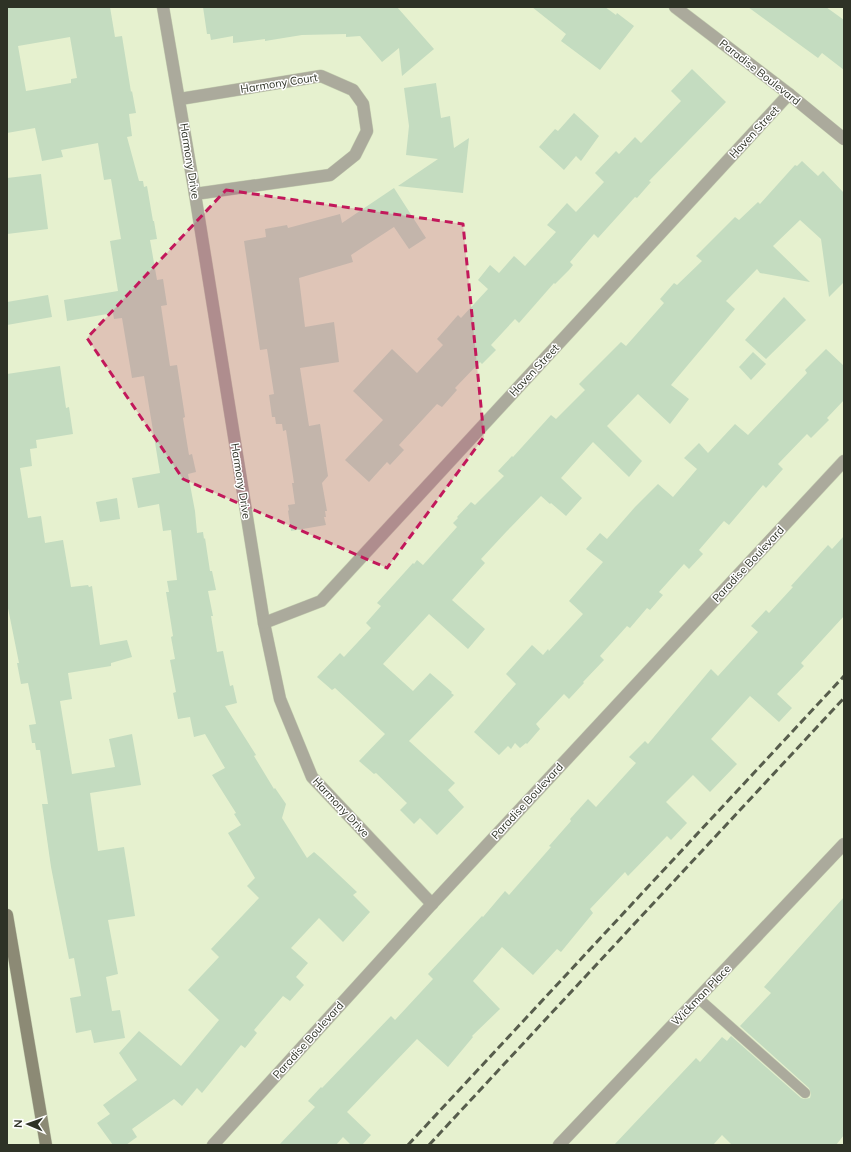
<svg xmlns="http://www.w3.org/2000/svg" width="851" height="1152" font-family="Mulish,sans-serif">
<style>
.building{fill:#c4dcc0;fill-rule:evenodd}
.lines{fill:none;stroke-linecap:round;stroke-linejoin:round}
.lane-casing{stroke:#c5cfb1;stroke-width:11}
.street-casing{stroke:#c5cfb1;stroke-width:13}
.secondary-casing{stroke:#c5cfb1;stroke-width:13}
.lane{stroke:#abaa9c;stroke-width:10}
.street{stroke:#abaa9c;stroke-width:12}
.secondary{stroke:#8c8a75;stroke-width:12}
.rail{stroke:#575d4c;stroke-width:3;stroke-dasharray:8 4;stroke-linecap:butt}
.marked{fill:#c2185b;fill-opacity:0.2;stroke:#c2185b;stroke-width:3;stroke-dasharray:8 5;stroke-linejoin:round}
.labels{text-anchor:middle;stroke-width:3;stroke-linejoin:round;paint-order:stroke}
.street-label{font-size:11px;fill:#2e3226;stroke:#fff}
</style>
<rect width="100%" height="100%" fill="#e6f1cf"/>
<!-- building -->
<g class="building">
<path d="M 7,7 L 110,7 L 115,37 L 122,36 L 131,92 L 132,91 L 136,113 L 129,114 L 132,136 L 127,137 L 139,181 L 143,181 L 144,187 L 147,186 L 153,221 L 154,221 L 157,239 L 150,240 L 157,280 L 163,279 L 167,305 L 161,306 L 170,366 L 177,365 L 185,417 L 183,418 L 189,455 L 192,454 L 196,472 L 188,474 L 195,511 L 197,533 L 203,532 L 204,539 L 205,538 L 210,571 L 212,571 L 216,590 L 208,591 L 213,616 L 211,616 L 217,652 L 223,651 L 230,686 L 233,685 L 237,703 L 225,706 L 256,755 L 254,756 L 274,789 L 275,788 L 286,804 L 282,818 L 307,858 L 314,852 L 321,858 L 357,892 L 353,895 L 370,912 L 343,942 L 319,918 L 291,948 L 308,963 L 296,977 L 304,985 L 290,1001 L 283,996 L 254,1030 L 257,1033 L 245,1048 L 241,1045 L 202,1093 L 197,1088 L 182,1106 L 174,1099 L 132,1129 L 137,1137 L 126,1145 L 113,1145 L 97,1123 L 110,1114 L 103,1105 L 137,1080 L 119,1053 L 139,1031 L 181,1066 L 219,1020 L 188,990 L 219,957 L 211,949 L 259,898 L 247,886 L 255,878 L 228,833 L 241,825 L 234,814 L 236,813 L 212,775 L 225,768 L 205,734 L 194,737 L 190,717 L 178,719 L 173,693 L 176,692 L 170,660 L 175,659 L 171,637 L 173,636 L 166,592 L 169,592 L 167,581 L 177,580 L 171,530 L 163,531 L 159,504 L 138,508 L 132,478 L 160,473 L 144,376 L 132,378 L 122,318 L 114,319 L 113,313 L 67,321 L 64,300 L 118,291 L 110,241 L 121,239 L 111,179 L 104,180 L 98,143 L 61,150 L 63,157 L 42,161 L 35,128 L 7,133 ZM 70,37 L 77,78 L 71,79 L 71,83 L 26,91 L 18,46 Z"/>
<polygon points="203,7 397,7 434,49 402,76 399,48 382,62 360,36 346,37 346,34 302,35 265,41 265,39 233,43 233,36 211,40 210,34 207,34"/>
<polygon points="532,7 605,7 616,15 617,13 634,26 600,70 561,41 566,34"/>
<polygon points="748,7 826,7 844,20 844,70 822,53 818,58"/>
<polygon points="692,69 726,102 649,181 651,182 637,198 635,197 598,238 594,234 570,262 573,265 569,270 555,284 554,283 519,323 515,319 491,345 496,350 482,364 480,362 455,388 457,390 442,407 437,404 399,445 404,450 390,465 387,462 369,482 345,460 383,420 353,391 392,349 417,373 443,345 437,339 458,315 461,318 488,289 478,280 490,265 499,273 514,256 525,266 556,232 547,225 567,203 576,212 604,182 595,173 616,151 619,154 635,137 641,143 681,101 671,91"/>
<polygon points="436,83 441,118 450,116 454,148 469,138 463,193 398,186 438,159 406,155 409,126 404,88"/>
<polygon points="574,113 599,136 581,161 576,156 564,170 539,147 555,129 558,131"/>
<polygon points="802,161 818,176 823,171 844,193 844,282 829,297 821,239 800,220 773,246 810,282 760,273 757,269 726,301 735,309 671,385 689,399 670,424 638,394 607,426 642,461 629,477 593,442 561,478 582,498 566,516 551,503 550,504 541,496 507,531 481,559 485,563 452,600 485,629 468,649 429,614 383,664 413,691 430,673 452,692 451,693 454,695 409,741 455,783 448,790 464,807 437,835 420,818 414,824 400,810 407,803 376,773 374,774 359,761 385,734 335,688 332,690 317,677 340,653 344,657 371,628 366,623 381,606 377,603 413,563 414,564 417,560 423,565 457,527 453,523 458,518 457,517 471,502 475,505 504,476 498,471 512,456 513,457 551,415 556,419 585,390 579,384 621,342 626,346 664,303 660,299 674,283 677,285 702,261 696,256 735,217 739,220 758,202 760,204 795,165 797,166"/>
<polygon points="41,174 48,229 7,234 7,178"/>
<polygon points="394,188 426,238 409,249 394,227 351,255 353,262 299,278 305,327 334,322 339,362 300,368 309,426 320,424 328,476 322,483 327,511 325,511 326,517 324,517 326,525 291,531 288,511 289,510 288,505 295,504 292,483 294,483 286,430 283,431 282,424 276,424 275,417 272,417 269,395 274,394 267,349 260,350 244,241 266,237 265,229 287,225 288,228 340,214 342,223"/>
<polygon points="48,295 52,317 7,325 7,302"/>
<polygon points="784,297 806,320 766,359 745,340"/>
<polygon points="826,349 844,366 844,400 827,418 829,420 811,438 807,434 778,464 783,469 766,488 763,485 729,525 724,521 699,550 703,554 689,569 684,564 659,592 663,595 650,610 647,608 630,628 627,626 600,656 604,660 583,682 584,683 569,699 564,694 536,724 540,729 527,744 526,743 520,748 515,743 511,749 508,746 499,755 474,732 516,684 506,674 532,645 543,655 548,649 549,651 583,614 569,601 603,562 586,549 600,533 607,539 635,507 658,484 673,497 697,469 684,458 699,443 708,453 735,424 748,435 807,373 805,370"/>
<polygon points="753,352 766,364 751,380 739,367"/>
<polygon points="60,366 66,408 69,407 73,434 36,440 37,448 30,449 32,466 20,468 28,518 41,516 45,543 63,540 71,587 88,585 89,587 92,586 100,645 127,640 132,657 111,663 111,666 68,673 72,699 60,701 72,774 115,767 109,739 132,734 141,785 90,793 98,851 124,847 135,916 108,920 118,974 106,977 112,1011 120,1010 125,1038 94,1043 91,1030 76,1033 70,998 81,996 74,958 69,959 51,867 42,804 48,804 40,750 36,750 35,743 32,743 29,725 36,724 28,683 21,684 17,663 19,663 7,603 7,374"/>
<polygon points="117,498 120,519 100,522 96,502"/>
<polygon points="844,536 844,616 801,663 804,666 777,694 792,708 779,722 750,696 711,739 737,764 710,792 693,775 666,802 687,823 671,840 667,836 628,876 625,872 590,909 593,913 561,952 557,949 533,975 502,947 473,981 500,1009 472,1036 473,1037 448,1067 417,1039 347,1112 371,1135 362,1145 351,1145 343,1137 336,1145 279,1145 315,1107 308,1101 321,1087 322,1088 391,1016 395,1020 433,979 428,974 482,916 483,917 505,891 509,895 551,847 549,846 571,821 570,819 588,799 596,807 636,763 629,757 645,741 648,744 695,688 711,669 718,676 758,632 751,626 766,610 769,613 793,587 791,586 828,545 832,549"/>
<polygon points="844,897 844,1135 836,1145 732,1145 722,1135 713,1145 614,1145 696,1058 700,1062 722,1037 727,1041 731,1036 801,1098 804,1099 810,1098 811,1094 809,1088 740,1026 771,993 764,987"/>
</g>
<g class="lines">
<!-- lane casing -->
<g class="lane-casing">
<polyline id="lane" points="698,998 805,1093"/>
</g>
<!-- street casing -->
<g class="street-casing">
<g id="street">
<polyline points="163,7 195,194 264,623 280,699 312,777 432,904"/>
<polyline points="675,7 789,94 844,139"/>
<polyline points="180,99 321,76 353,90 363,104 367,131 355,155 330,175 195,194"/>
<polyline points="264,623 321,601 789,94"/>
<polyline points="213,1145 432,904 844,461"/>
<polyline points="559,1145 844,844"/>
</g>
</g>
<!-- secondary casing -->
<g class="secondary-casing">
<polyline id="secondary" points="7,915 46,1145"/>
</g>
<!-- lane -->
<use href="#lane" class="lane"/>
<!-- street -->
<use href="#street" class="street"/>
<!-- secondary -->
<use href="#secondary" class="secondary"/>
<!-- rail -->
<g class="rail">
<polyline points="408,1145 844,676"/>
<polyline points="429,1145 844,698"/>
</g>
</g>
<!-- marked area -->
<path class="marked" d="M 226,190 L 463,224 L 484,437 L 387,568 L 183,479 L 87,338 Z"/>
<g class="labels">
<!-- street labels -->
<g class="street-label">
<text transform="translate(760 72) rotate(38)" y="4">Paradise Boulevard</text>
<text transform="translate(279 83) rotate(-9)" y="4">Harmony Court</text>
<text transform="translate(754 132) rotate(-47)" y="4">Haven Street</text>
<text transform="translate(190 161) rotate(81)" y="4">Harmony Drive</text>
<text transform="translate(534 370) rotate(-47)" y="4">Haven Street</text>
<text transform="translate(241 481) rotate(81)" y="4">Harmony Drive</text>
<text transform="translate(748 564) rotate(-47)" y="4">Paradise Boulevard</text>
<text transform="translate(527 801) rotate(-47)" y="4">Paradise Boulevard</text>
<text transform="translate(341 807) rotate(47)" y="4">Harmony Drive</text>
<text transform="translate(701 995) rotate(-46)" y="4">Wickman Place</text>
<text transform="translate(308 1040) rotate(-48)" y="4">Paradise Boulevard</text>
</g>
</g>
<!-- border -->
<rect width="851" height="1152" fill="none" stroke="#2e3226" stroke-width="16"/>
<!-- north arrow -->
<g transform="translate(28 1124) rotate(272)" stroke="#ffffff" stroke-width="3" paint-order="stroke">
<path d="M0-3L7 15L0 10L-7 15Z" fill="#2e3226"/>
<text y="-6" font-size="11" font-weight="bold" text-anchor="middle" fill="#2e3226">N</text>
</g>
</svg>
